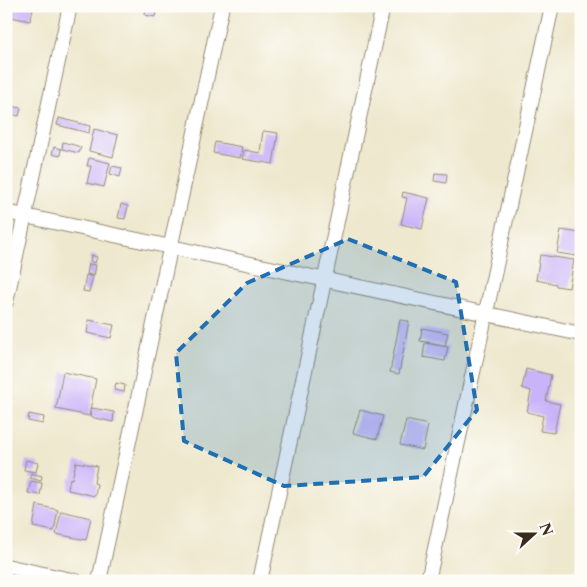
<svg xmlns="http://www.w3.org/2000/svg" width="587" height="587" font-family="'Libre Caslon Text',serif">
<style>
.building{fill:#c9b3f9}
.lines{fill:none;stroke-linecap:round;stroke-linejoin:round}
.minor-casing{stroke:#948976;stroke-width:16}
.minor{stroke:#fff;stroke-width:14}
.marked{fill:#1f6fb2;fill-opacity:0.2;stroke:#1f6fb2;stroke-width:4;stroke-dasharray:10 6;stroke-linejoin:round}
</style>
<rect width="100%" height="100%" fill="#fdfcf7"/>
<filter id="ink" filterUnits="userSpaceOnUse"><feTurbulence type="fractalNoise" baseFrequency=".02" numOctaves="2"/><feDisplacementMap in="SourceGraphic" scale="10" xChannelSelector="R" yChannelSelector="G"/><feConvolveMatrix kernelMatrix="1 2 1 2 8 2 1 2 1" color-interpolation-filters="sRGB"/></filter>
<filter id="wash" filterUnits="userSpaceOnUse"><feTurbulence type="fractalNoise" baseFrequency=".0096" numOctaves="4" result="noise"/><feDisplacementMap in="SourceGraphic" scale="20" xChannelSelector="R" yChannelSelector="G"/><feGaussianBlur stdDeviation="1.12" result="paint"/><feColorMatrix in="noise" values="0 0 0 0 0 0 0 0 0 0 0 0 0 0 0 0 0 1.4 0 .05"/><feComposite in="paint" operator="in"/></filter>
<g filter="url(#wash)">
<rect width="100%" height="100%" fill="#eee8ce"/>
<g id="blocks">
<!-- building -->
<g class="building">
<polygon points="6,6 34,6 30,21 6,16"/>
<polygon points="146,6 157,6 155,17 145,15"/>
<polygon points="6,105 21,108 19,116 6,113"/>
<polygon points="59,118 90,126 89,133 57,125"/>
<polygon points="94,129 118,135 113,157 89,151"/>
<polygon points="263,131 278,133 273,164 242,159 244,150 260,153"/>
<polygon points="63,142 81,147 79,153 62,149"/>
<polygon points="215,142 242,147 240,158 213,153"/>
<polygon points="54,147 61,149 60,156 52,154"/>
<polygon points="89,158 110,163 104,187 87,183 91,166 87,166"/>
<polygon points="112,166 122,168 120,177 110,174"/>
<polygon points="435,173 447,174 446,183 434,181"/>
<polygon points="403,192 429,198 422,229 401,224 407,198 402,197"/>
<polygon points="121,204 128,206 125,219 118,218"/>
<polygon points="561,230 580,233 577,256 557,253"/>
<polygon points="91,255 97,257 95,263 90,261"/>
<polygon points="540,255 574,260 569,288 556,286 556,284 536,280"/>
<polygon points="89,264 96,265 94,276 87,274"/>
<polygon points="86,275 93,277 89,292 83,291"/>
<polygon points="89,320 114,325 111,338 87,333"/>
<polygon points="400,320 409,321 399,374 390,372"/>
<polygon points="422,328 448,333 445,345 420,341"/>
<polygon points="425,343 448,347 445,361 423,357"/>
<polygon points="526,369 551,375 546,401 560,404 554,433 540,431 543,416 527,412 531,391 522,388"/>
<polygon points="63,372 96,379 89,416 56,409"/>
<polygon points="116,383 125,385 124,392 114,390"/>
<polygon points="92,408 114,412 113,422 90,417"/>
<polygon points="360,410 383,416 377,439 353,433"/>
<polygon points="29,414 44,417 43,424 28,421"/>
<polygon points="406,420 428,425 423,450 400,445"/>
<polygon points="26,460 38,463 36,472 24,470"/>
<polygon points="76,462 97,466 94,483 97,484 95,496 68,490 70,478 72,479"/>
<polygon points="31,473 42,476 41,481 30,478"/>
<polygon points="31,481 42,483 40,495 28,493"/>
<polygon points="37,505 58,510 54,531 33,527"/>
<polygon points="61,511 91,518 86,540 56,534"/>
</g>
</g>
</g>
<g filter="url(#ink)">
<use href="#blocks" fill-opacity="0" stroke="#948976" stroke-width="1"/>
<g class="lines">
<!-- minor casing -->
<g class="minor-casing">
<g id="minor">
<polyline points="6,212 581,334"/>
<polyline points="6,302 70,6"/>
<polyline points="6,566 76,581"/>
<polyline points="99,581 222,6"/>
<polyline points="260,581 383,6"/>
<polyline points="428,581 552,6"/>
</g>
</g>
<!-- minor -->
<use href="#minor" class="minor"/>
</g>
</g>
<!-- marked area -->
<path class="marked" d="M 348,239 L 456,282 L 477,410 L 423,477 L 284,486 L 184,441 L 176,353 L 247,283 Z"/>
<!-- margin -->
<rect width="587" height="587" fill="none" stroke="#fdfcf7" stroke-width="25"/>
<!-- north arrow -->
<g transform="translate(534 534) rotate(69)" stroke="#fdfcf7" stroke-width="4" paint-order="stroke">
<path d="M0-4L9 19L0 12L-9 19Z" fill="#3b2a1e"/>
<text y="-8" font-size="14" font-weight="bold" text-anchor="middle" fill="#3b2a1e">N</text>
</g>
</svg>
